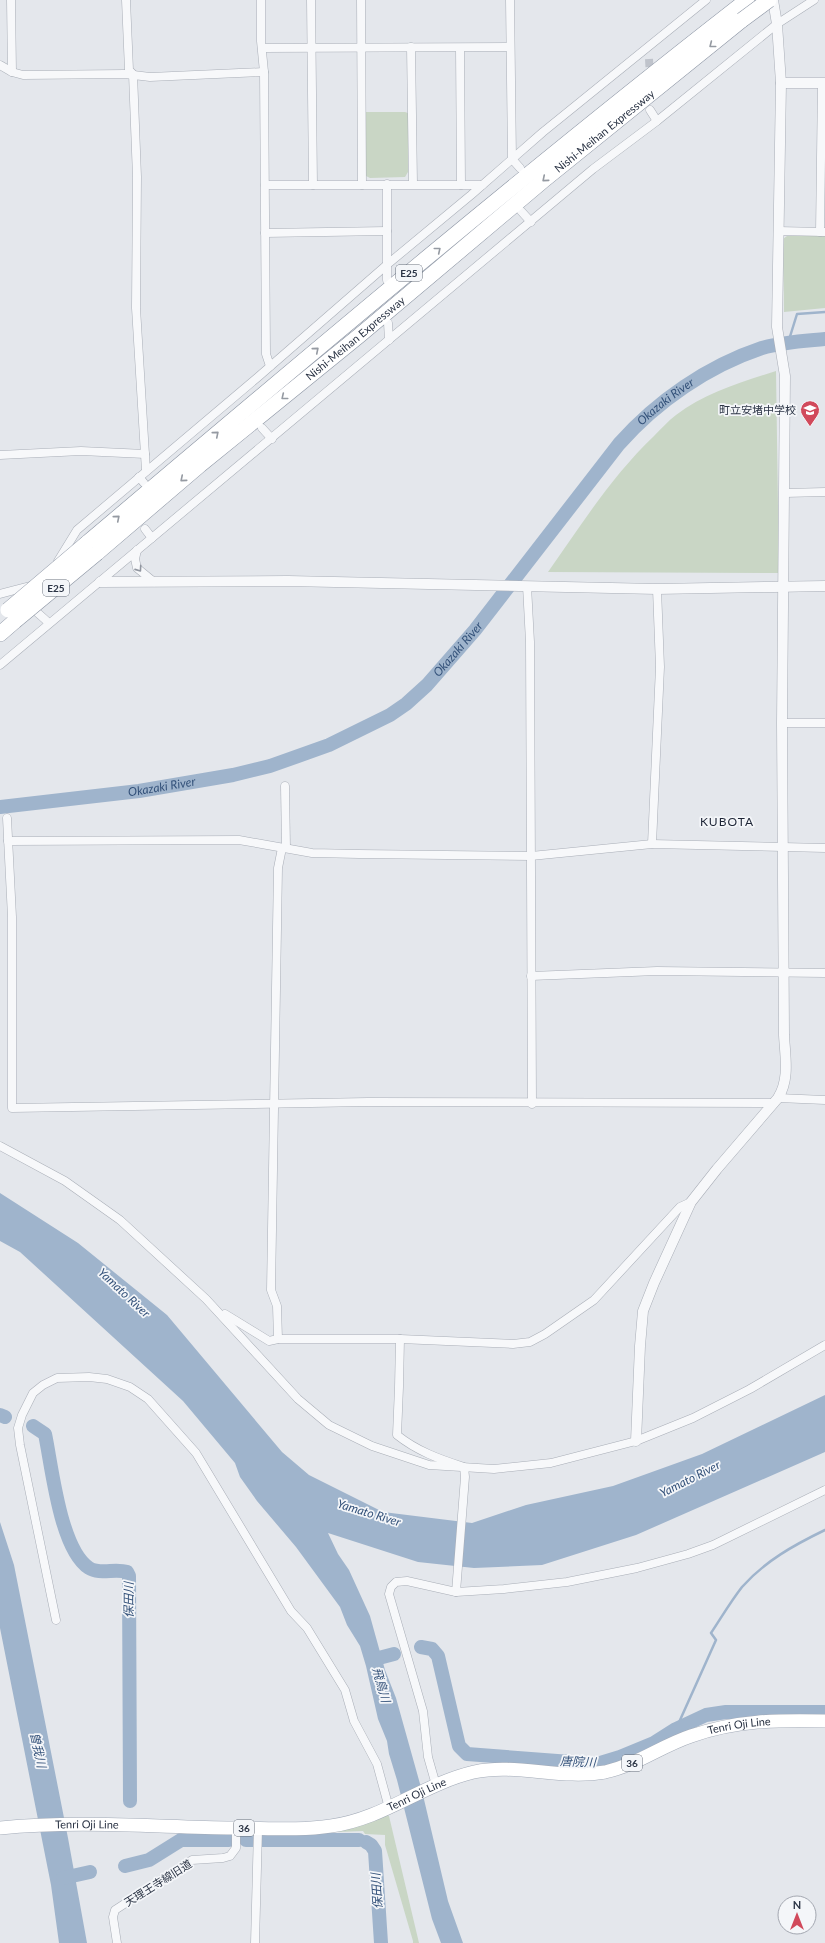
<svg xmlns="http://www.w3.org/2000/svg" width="825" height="1943" font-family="Lato,'Noto Sans JP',sans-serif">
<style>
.green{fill:#c9d6c5}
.water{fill:#9fb4cc}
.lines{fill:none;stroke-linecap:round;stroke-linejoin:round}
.stream{stroke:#9fb4cc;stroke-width:2.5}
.river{stroke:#9fb4cc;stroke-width:14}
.minor-tunnel{stroke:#bfc3cb;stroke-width:8;stroke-dasharray:8 4;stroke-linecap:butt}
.minor-casing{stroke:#a9aeb7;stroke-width:9}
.tertiary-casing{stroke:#a9aeb7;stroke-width:11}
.primary-casing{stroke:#a3abb8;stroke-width:14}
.motorway-casing{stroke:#8b94a3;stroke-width:16}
.minor{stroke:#f7f8fa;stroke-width:8}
.tertiary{stroke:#f7f8fa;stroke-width:10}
.primary{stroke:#fff;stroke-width:13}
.motorway{stroke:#fff;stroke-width:15}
.motorway-bridge-casing{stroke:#8b94a3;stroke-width:16;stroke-linecap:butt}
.motorway-bridge{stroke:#fff;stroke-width:15}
.oneway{stroke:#959aa2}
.oneway2{stroke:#9196a0}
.labels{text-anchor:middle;stroke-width:3.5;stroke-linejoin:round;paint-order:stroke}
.shield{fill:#f4f6f9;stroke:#676e7b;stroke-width:1}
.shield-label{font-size:10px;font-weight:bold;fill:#2b3445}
.street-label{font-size:11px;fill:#2b3445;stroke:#f4f6f9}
.poi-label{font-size:11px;fill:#2b3445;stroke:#f4f6f9;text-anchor:end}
.water-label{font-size:12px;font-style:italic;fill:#34527a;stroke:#f4f6f9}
.neighbourhood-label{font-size:12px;letter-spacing:1px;fill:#1d2536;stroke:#f4f6f9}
</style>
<rect width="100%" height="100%" fill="#e4e7ec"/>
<!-- green -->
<g class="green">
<polygon points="364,112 405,112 408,113 408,172 405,177 370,178 366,176"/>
<polygon points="787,236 825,236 825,308 784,312 783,239"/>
<path d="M 776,371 L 779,573 L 548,572 C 581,525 612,476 654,436 C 661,429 668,421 676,415 C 705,393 741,382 776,371 Z"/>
<polygon points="386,1814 389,1816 419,1943 413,1943 413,1941 385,1845 385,1835 365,1834 363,1831 311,1833"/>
</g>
<!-- water -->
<g class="water">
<polygon points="0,1193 78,1243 167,1315 282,1452 309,1475 383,1512 472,1523 526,1505 613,1486 702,1454 825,1395 825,1452 636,1535 542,1565 474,1568 418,1562 328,1533 338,1554 349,1570 370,1616 385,1670 396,1698 422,1791 448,1901 463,1943 441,1943 432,1919 397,1780 389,1754 387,1741 378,1719 366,1666 360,1646 347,1625 340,1607 296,1547 257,1501 240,1477 235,1463 183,1401 20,1252 0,1241"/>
<polygon points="0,1522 14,1565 68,1838 87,1943 59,1943 51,1885 0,1628"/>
</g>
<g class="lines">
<!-- stream -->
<g class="stream">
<polyline points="788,343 797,314 825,312"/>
<path d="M 676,1729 L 716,1640 L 711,1633 C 721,1618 731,1601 742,1587 C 765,1561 794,1545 825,1530"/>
</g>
<!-- river -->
<g class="river">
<path id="s1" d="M 0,807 L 139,791 L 233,775 L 270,766 L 329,745 L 390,715 L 406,704 L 427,685 L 475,630 L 619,444 C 657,401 708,366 762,348 C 782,342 804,341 825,339"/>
<polyline points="0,1415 5,1417"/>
<path d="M 33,1426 L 45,1434 C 52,1467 60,1549 89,1568 C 100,1575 115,1568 127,1572 L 129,1576 L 130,1801"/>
<polyline points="421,1647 432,1649 438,1656 459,1746 467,1754 597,1764 620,1757 654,1743 676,1729 706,1715 726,1712 825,1712"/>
<polyline points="375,1659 394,1654"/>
<polyline points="246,1840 359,1840"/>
<polyline points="366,1842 371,1845 375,1851 381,1943"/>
<polyline points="125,1866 149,1860 181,1840 229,1840"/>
<polyline points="63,1878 90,1872"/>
</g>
<!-- minor-tunnel -->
<polyline class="minor-tunnel" points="649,59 650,76"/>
<!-- minor casing -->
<g class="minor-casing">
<g id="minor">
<polyline points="11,0 12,72"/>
<polyline points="126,0 129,70 133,74 137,177 136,308 146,471"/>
<polyline points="261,0 261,41 264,72 266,354 270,366"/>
<polyline points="311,0 313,185"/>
<polyline points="361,0 362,185"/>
<polyline points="510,0 512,159 520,168"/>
<polyline points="411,47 413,184"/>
<polyline points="262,48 510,47"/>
<polyline points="460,48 461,185"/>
<polyline points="0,65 12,72 23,75 125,74 150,77 264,72"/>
<polyline points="650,110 657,121"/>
<polyline points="387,184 387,280"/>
<polyline points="265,185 482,185"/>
<polyline points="521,211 531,222"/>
<polyline points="778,231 824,232"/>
<polyline points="820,232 822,83"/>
<polyline points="265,233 387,231"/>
<polyline points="388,323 389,340"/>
<polyline points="262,428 272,439"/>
<polyline points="0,455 81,451 145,454"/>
<polyline points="139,477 144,483"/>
<polyline points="785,493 825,492"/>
<polyline points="145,529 152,538"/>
<polyline points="137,550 135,559 137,568 154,582"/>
<polyline points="58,561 77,530 258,377 389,263 471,195 543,132 706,0"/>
<polyline points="527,586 530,642 532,1104"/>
<polyline points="0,594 30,586"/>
<polyline points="30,606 49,623"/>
<polyline points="0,665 593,169 657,121 777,24 814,0"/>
<polyline points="782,723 825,723"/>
<polyline points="285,786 286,848"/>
<polyline points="7,818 12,917 12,1108 368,1102 774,1103"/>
<polyline points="8,841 239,840 312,853 359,854 531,856 652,844 825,848"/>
<polyline points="652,844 660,667 657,589"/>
<polyline points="531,976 657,971 825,973"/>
<polyline points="778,1098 825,1100"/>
<polyline points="0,1146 65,1181 120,1220 206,1299 298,1399 329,1425 372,1446 429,1465 494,1469 551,1463 636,1441 693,1418 750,1389 825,1345"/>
<polyline points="225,1314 269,1341 278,1339 400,1339 513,1344 530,1342 545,1334 594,1300 680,1207 691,1202"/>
<polyline points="278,1339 277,1306 271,1290 278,868 282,848"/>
<path d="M 400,1339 L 399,1387 L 397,1435 C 417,1451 439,1459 464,1467 L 465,1477 L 456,1592"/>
<polyline points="56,1620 20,1445 18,1428 22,1415 33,1393 43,1385 57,1378 89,1377 107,1379 130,1387 148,1399 196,1453 291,1611 307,1628 345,1690 354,1721 377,1764 389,1808"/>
<polyline points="436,1785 428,1757 423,1711 389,1594 391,1587 396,1582 407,1581 456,1592 504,1589 567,1582 637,1568 688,1554 713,1545 825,1490"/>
<polyline points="117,1943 113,1917 115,1910 192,1860 223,1858 230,1856 236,1848 236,1828"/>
<polyline points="255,1943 258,1829"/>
</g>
</g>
<!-- tertiary casing -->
<g class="tertiary-casing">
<g id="tertiary">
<polyline points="781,83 825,83"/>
<polyline points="100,582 288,581 657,589 825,586"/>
<path d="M 636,1441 L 640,1346 L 643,1311 L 654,1283 L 691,1202 L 717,1169 L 778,1098 C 790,1079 785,1056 784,1035 L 782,723 L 785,376 L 777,327 L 781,83 L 777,24 L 773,0"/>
</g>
</g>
<!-- primary casing -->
<g class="primary-casing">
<g id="primary">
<path id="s2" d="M 0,1828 C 78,1820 155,1827 233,1828 C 266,1828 299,1831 331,1826 C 383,1819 423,1784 474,1772 C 517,1763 561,1780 605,1772 C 637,1765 661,1746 691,1736 C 737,1720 777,1720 825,1721"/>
</g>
</g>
<!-- motorway casing -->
<g class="motorway-casing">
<g id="motorway">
<path d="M 87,543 C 305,359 522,175 747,0"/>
<path id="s3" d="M 97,553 L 200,465 L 360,335 L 544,180 L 742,20"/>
<polyline points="0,634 15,621"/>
</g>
</g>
<!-- minor -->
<use href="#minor" class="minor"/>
<!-- tertiary -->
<use href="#tertiary" class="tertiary"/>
<!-- primary -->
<use href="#primary" class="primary"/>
<!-- motorway -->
<use href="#motorway" class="motorway"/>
<!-- motorway-bridge casing -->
<g class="motorway-bridge-casing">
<g id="motorway-bridge">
<polyline points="742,20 769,0"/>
<polyline points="8,610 87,543"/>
<polyline points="15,621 97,553"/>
</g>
</g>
<!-- motorway-bridge -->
<use href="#motorway-bridge" class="motorway-bridge"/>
</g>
<!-- one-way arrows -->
<defs><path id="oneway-chevron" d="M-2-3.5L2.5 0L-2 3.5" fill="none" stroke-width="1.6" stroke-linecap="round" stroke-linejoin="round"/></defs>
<g class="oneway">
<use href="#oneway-chevron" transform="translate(712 45) rotate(142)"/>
<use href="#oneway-chevron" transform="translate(545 179) rotate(140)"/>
<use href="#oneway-chevron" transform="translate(438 250) rotate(-39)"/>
<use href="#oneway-chevron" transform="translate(316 350) rotate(-40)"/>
<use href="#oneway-chevron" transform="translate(284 397) rotate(141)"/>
<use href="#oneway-chevron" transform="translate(216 434) rotate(-40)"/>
<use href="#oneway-chevron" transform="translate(183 479) rotate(140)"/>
<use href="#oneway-chevron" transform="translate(117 518) rotate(-40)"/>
</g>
<use class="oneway2" href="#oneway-chevron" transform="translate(139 569) rotate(55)"/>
<!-- icons -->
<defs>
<g id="school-pin" transform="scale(1)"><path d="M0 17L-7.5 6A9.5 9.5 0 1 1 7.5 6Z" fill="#d1495b" stroke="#f4f6f9"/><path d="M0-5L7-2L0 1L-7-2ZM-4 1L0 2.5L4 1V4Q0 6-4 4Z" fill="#fff"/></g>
</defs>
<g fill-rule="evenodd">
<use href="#school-pin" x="810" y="410"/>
</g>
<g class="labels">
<!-- shield labels -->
<g class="shield">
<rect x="396" y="265" width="26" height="16" rx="3"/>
<rect x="43" y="580" width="26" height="16" rx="3"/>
<rect x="622" y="1755" width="20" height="16" rx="3"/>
<rect x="234" y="1820" width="20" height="16" rx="3"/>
</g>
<g class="shield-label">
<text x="409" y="277">E25</text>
<text x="56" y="592">E25</text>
<text x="632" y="1767">36</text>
<text x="244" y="1832">36</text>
</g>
<!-- street labels -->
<g class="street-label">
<text dy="4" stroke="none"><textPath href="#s3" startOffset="660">Nishi-Meihan Expressway</textPath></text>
<text dy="4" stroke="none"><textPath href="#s3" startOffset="336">Nishi-Meihan Expressway</textPath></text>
<text dy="4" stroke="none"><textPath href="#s2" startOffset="759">Tenri Oji Line</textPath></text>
<text dy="4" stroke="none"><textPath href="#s2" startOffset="423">Tenri Oji Line</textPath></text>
<text dy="4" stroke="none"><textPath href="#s2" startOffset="87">Tenri Oji Line</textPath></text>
<text transform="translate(158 1883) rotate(-32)" y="4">天理王寺線旧道</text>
</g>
<!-- poi labels -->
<g class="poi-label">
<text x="796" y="414">町立安堵中学校</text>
</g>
<!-- water labels -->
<g class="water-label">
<text dy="4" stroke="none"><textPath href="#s1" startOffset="823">Okazaki River</textPath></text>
<text dy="4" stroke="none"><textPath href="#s1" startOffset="499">Okazaki River</textPath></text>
<text dy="4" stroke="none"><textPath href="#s1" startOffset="163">Okazaki River</textPath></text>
<text transform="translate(124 1293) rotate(43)" y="4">Yamato River</text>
<text transform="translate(690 1479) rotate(-27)" y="4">Yamato River</text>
<text transform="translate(369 1513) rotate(17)" y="4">Yamato River</text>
<text transform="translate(129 1600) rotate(-90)" y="4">保田川</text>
<text transform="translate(381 1685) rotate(74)" y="4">飛鳥川</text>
<text transform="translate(38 1750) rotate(78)" y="4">曽我川</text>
<text transform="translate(578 1762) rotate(2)" y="4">唐院川</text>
<text transform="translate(377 1891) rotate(-94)" y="4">保田川</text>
</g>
<!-- neighbourhood labels -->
<g class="neighbourhood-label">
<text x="727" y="826">KUBOTA</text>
</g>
</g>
<!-- north arrow -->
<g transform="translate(797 1915)"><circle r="19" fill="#f4f6f9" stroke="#a4a8b1"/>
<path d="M0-3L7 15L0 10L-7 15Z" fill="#d1495b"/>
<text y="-6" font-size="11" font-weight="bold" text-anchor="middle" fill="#2b3445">N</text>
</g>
</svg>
